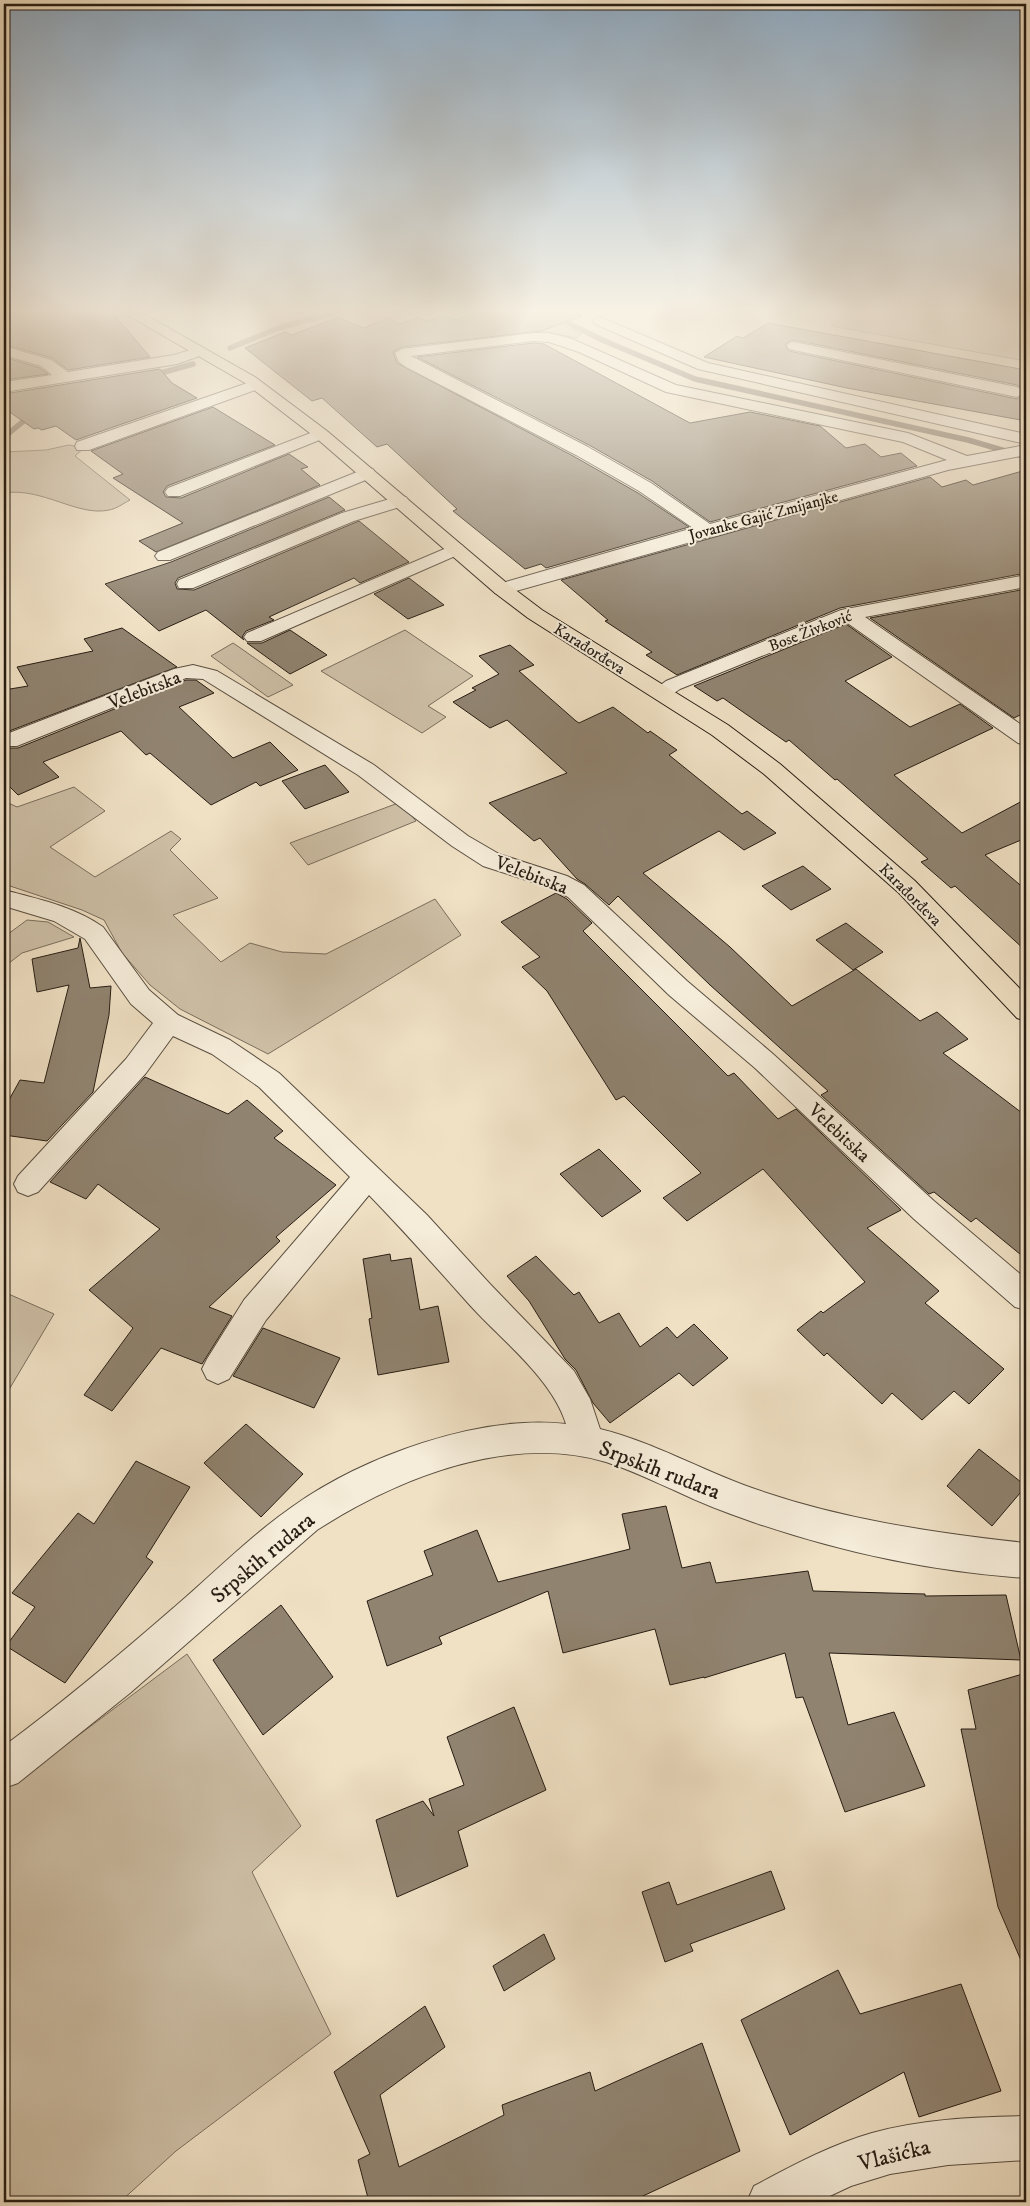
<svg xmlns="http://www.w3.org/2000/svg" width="1030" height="2206" font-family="'IM FELL DW Pica',serif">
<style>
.green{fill:#cec0a7;stroke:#7a6e5d}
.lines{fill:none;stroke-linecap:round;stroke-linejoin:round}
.stream{stroke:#776a59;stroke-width:5.5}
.building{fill:#908370;stroke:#271d13}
.minor-casing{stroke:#594e40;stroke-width:2}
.major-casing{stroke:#271d13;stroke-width:2}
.minor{fill:#f5ecd9;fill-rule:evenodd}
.major{fill:#f0e1c5;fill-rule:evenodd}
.labels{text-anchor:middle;stroke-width:4;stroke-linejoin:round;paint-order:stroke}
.far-street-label{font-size:16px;fill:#271d13;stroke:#f5ecd9}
.street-label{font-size:19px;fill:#271d13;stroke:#f5ecd9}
.near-street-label{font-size:22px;fill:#271d13;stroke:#f5ecd9}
</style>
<rect width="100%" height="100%" fill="#f0e1c5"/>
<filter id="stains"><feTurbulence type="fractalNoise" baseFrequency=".004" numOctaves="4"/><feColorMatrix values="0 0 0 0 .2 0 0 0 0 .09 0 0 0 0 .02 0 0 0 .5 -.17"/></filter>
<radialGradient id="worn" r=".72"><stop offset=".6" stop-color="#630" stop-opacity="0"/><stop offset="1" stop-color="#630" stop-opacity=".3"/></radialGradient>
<!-- green -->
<g class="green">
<polygon points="845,313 1026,313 1026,361 831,326"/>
<polygon points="552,321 581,334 577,338 556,334 534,334 528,329"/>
<path d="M 69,445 L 84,448 L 75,456 L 130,500 C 124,503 116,509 109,510 C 78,517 42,487 4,493 L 4,452 L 46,450 Z"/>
<polygon points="405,630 473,676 428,706 446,717 422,733 321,671"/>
<polygon points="233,643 239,647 293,685 268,697 211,656"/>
<polygon points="74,787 105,811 50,847 95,877 171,831 181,839 170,850 218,898 173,915 221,962 250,943 282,952 326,954 435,899 461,935 268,1054 180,1009 150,985 122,953 104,920 82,910 4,884 4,801 17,807"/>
<polygon points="401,802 416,821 308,865 290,843"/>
<polygon points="27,920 48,922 74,937 22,953 4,967 4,937"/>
<polygon points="4,1292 54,1314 4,1398"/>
<polygon points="187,1654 301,1826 252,1872 331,2034 176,2151 120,2202 4,2202 4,1791"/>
</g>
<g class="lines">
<!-- stream -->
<g class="stream">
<polyline points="555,317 607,342 695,379 968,440 1026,457"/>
<polyline points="230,348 281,327 334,313"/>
<polyline points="150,376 193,364"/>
<polyline points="4,437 32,414"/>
</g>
</g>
<!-- building -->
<g class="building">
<polygon points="4,313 113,313 150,357 68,370 52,358 4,344"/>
<polygon points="474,313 580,313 581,317 541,331 402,347 393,352 397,363 575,457 638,493 689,527 546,568 541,564 525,569 453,511 457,509 387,444 377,447 322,398 312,401 245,348 285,332 292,335 338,317 363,328 387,318 400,324 418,317 427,321 442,315 457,320"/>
<polygon points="768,323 1026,370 1026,391 1017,385 794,340 789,341 785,345 789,351 1017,399 1026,393 1026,421 847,388 704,357 737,336 743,338"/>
<polygon points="533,343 544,344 690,423 750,412 820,426 846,448 865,444 881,457 901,453 917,466 710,522 652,481 589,445 417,357"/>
<polygon points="4,357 40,368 48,374 4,380"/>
<polygon points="160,369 172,383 197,398 76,440 56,426 42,430 38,428 34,429 4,408 4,394"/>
<polygon points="213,407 275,445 167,486 163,492 166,497 181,498 289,454 308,467 301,469 320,485 156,552 139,541 183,523 113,478 123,474 91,451"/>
<polygon points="1026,470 1026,573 840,608 677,675 646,655 652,652 605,621 608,620 561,580 930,477 942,487 966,480 973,485"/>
<polygon points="329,497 345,510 178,578 175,583 177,589 194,590 359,521 409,562 360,583 354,578 269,617 274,620 246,631 242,637 244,640 206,610 159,631 105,584 171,562"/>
<polygon points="409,578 444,605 408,619 374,594"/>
<polygon points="1026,589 1026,712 1014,718 870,618"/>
<polygon points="846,624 892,657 845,681 910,727 960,704 993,728 894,775 962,833 1026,799 1026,838 985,855 1026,890 1026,951 955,886 951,888 921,862 928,859 837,779 835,780 789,740 786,742 723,698 717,701 694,686"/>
<polygon points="122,628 177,667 4,733 4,690 28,686 17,667 93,651 84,639"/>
<polygon points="290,630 327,655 290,674 247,643 262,643"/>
<polygon points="510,645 534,665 519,671 576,721 579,723 613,707 648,733 650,731 677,750 669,755 742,814 747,811 776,833 744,850 719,831 643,873 730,947 792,1006 856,969 920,1021 937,1012 968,1039 943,1053 1026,1116 1026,1259 976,1218 971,1222 934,1192 929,1194 821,1095 828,1091 710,985 618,896 609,905 585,884 577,879 540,838 534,841 489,803 567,773 507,720 490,728 453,702 476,690 472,688 499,674 479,656"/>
<polygon points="186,680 196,680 214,693 179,707 233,758 270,742 298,770 260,786 256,782 211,805 150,753 146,755 121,731 43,762 59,777 18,795 4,781 4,748 18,748"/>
<polygon points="325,765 349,792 305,809 282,781"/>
<polygon points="803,866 831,889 791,910 762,886"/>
<polygon points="556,893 567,899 592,923 583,931 728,1076 734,1073 778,1119 796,1109 901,1210 867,1228 939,1291 925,1303 1004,1369 969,1404 954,1391 922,1420 892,1393 882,1404 827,1353 824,1356 797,1330 821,1311 823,1313 865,1282 763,1169 687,1221 663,1198 701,1173 624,1096 616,1100 547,991 522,967 540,957 501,922"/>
<polygon points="846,923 883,952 853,970 816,940"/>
<polygon points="80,938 90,988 111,986 109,1015 93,1092 47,1141 4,1135 4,1109 20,1080 44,1083 69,985 37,992 32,959 78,948"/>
<polygon points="145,1077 228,1114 247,1100 283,1131 274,1138 336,1185 276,1237 280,1241 209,1307 232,1316 202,1364 161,1348 112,1411 84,1395 133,1328 89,1290 160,1229 98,1184 86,1199 50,1182"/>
<polygon points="599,1149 641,1191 602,1217 560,1174"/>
<polygon points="390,1254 391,1261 411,1258 420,1310 438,1306 449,1362 378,1375 369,1319 372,1318 363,1259"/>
<polygon points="536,1256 574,1295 579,1292 599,1323 619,1313 640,1347 667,1327 677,1338 694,1324 728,1358 693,1386 679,1373 610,1423 593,1403 576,1370 565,1359 529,1301 507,1276"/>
<polygon points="263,1328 340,1358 314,1408 233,1376"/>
<polygon points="246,1424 303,1474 261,1517 204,1463"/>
<polygon points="979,1449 1026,1486 992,1526 947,1486"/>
<polygon points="136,1461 190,1487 146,1557 153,1562 65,1683 6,1646 35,1607 12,1593 78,1513 94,1524"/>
<polygon points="666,1506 682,1568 710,1562 716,1583 808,1571 813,1591 925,1594 925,1596 1006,1595 1021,1660 829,1653 848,1725 894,1712 925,1786 845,1812 803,1697 796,1698 785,1653 704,1678 704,1677 670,1685 655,1629 563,1653 548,1591 439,1637 442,1644 387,1666 367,1601 433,1575 424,1551 477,1530 498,1582 630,1549 622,1514"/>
<polygon points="281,1605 333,1677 263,1735 213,1660"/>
<polygon points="1026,1673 1026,1972 998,1907 961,1729 976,1729 968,1690"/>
<polygon points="514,1707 546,1790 458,1831 468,1866 397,1897 376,1820 423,1801 434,1816 429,1799 464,1785 447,1737"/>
<polygon points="771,1871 785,1909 690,1944 693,1951 665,1962 642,1892 669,1882 677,1905"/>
<polygon points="544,1934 555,1959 504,1991 493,1966"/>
<polygon points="838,1970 860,2014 961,1984 1001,2091 919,2117 904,2072 790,2135 741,2020"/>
<polygon points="425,2006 445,2047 380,2095 399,2167 504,2115 502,2105 590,2072 595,2091 702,2043 740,2151 630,2202 369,2202 358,2160 370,2154 334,2072"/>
</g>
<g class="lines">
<!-- minor casing -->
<g class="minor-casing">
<g id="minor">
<polygon points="600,317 708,363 1026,434 1026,444 698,369 595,324 593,321 595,318"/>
<path d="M 533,333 L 549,333 L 572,339 L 676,385 L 908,433 L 967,456 L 1026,445 L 1026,455 L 948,470 L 502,595 L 495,593 L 493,589 L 495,585 L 693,528 L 639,491 L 576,455 L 406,367 L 399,362 L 395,353 L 402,349 ZM 533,341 L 549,342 L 579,352 L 666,392 L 903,442 L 947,460 L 710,524 L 651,483 L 588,447 L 411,356 Z"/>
<polygon points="794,342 1017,387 1025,392 1017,397 789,349 787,346 789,343"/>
<polygon points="4,346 51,360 68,372 174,355 200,347 207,351 205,354 177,364 4,392 4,382 52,375 41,366 4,355"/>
<polygon points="256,380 264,385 261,388 89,450 77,450 75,446 77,442"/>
<polygon points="321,429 329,434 327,437 180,496 168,496 165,492 168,488"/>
<polygon points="367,468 373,469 375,473 373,477 170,560 158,560 155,556 158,552"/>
<polygon points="400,496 406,497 409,501 406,505 354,521 193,588 179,588 177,584 179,580 342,513"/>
<polygon points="456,544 462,545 465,549 462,553 261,641 247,641 244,637 247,633"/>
<path d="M 1026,575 L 1026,587 L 865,617 L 1026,728 L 1026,745 L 1018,743 L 846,622 L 680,689 C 671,695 665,699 654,696 L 651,692 L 666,681 L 841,610 Z"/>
<polygon points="193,665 217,671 374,765 468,836 499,854 567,876 584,885 687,981 773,1054 934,1201 1026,1279 1026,1310 1015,1307 914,1219 755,1068 669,995 568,897 551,888 483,866 452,846 358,775 203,679 186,678 17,746 4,746 4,735 174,669"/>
<path d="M 4,890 C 38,899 73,906 103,927 L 149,990 L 178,1015 L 230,1040 L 279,1073 L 427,1215 L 490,1284 L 574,1371 L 590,1399 L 600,1429 C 653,1442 701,1470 752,1488 C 840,1519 933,1533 1026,1543 L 1026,1578 C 934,1572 840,1552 753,1522 C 727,1513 701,1503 676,1491 C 653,1481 631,1470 606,1462 C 510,1433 398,1478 317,1530 L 130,1693 L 18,1783 L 4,1788 L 4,1746 C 62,1703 117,1657 171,1610 C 211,1576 249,1537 292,1507 C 362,1457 479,1414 566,1424 C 552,1378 499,1338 468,1303 C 435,1266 403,1230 369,1195 L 266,1320 L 229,1379 L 218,1384 L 207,1379 L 202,1369 L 207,1359 L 244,1300 L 350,1177 L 259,1087 L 212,1054 L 173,1036 L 146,1073 L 38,1192 L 28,1196 L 18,1192 L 14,1184 L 18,1176 L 126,1059 L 153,1023 L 131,1004 L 85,939 L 54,921 L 4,906 Z"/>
<path d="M 1026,2116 L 1026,2160 L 948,2165 L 890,2174 L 851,2186 L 817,2202 L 747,2202 L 754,2186 C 792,2166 830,2145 872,2133 C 921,2119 975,2117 1026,2116 Z"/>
</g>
</g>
<!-- major casing -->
<g class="major-casing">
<polygon id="major" points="124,313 142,313 255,377 327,431 509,585 542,610 728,725 780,764 915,881 1026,995 1026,1021 1017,1018 899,893 764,774 712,735 528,618 495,593 315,437 245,383"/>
</g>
<!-- minor -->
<use href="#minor" class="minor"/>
<!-- major -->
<use href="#major" class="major"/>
</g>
<!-- sky -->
<linearGradient id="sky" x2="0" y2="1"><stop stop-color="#90abc2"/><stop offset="0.5" stop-color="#f8f2e5"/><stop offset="1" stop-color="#f8f2e5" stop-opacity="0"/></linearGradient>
<rect width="1030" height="622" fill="url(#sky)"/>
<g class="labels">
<!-- far-street labels -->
<g class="far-street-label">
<text transform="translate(763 515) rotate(-15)" y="6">Jovanke Gajić Zmijanjke</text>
<text transform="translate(810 630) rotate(-21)" y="6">Bose Živković</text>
<text transform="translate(590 648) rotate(32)" y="6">Karađorđeva</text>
<text transform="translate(911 894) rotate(45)" y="6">Karađorđeva</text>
</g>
<!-- street labels -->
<g class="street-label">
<text transform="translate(144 689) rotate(-21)" y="7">Velebitska</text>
<text transform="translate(532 874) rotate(21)" y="7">Velebitska</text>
<text transform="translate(840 1132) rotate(43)" y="7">Velebitska</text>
</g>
<!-- near-street labels -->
<g class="near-street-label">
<text transform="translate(660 1469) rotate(21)" y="8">Srpskih rudara</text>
<text transform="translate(262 1557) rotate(-40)" y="8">Srpskih rudara</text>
<text transform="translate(894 2154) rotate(-14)" y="8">Vlašićka</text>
</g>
</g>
<!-- margin -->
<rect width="1030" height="2206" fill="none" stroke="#f0e1c5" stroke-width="20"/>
<rect x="5" y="5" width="1020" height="2196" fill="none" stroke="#271d13" stroke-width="2.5"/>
<rect x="10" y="10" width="1010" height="2186" fill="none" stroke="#271d13"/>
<rect width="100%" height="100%" filter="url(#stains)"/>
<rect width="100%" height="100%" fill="url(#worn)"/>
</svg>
